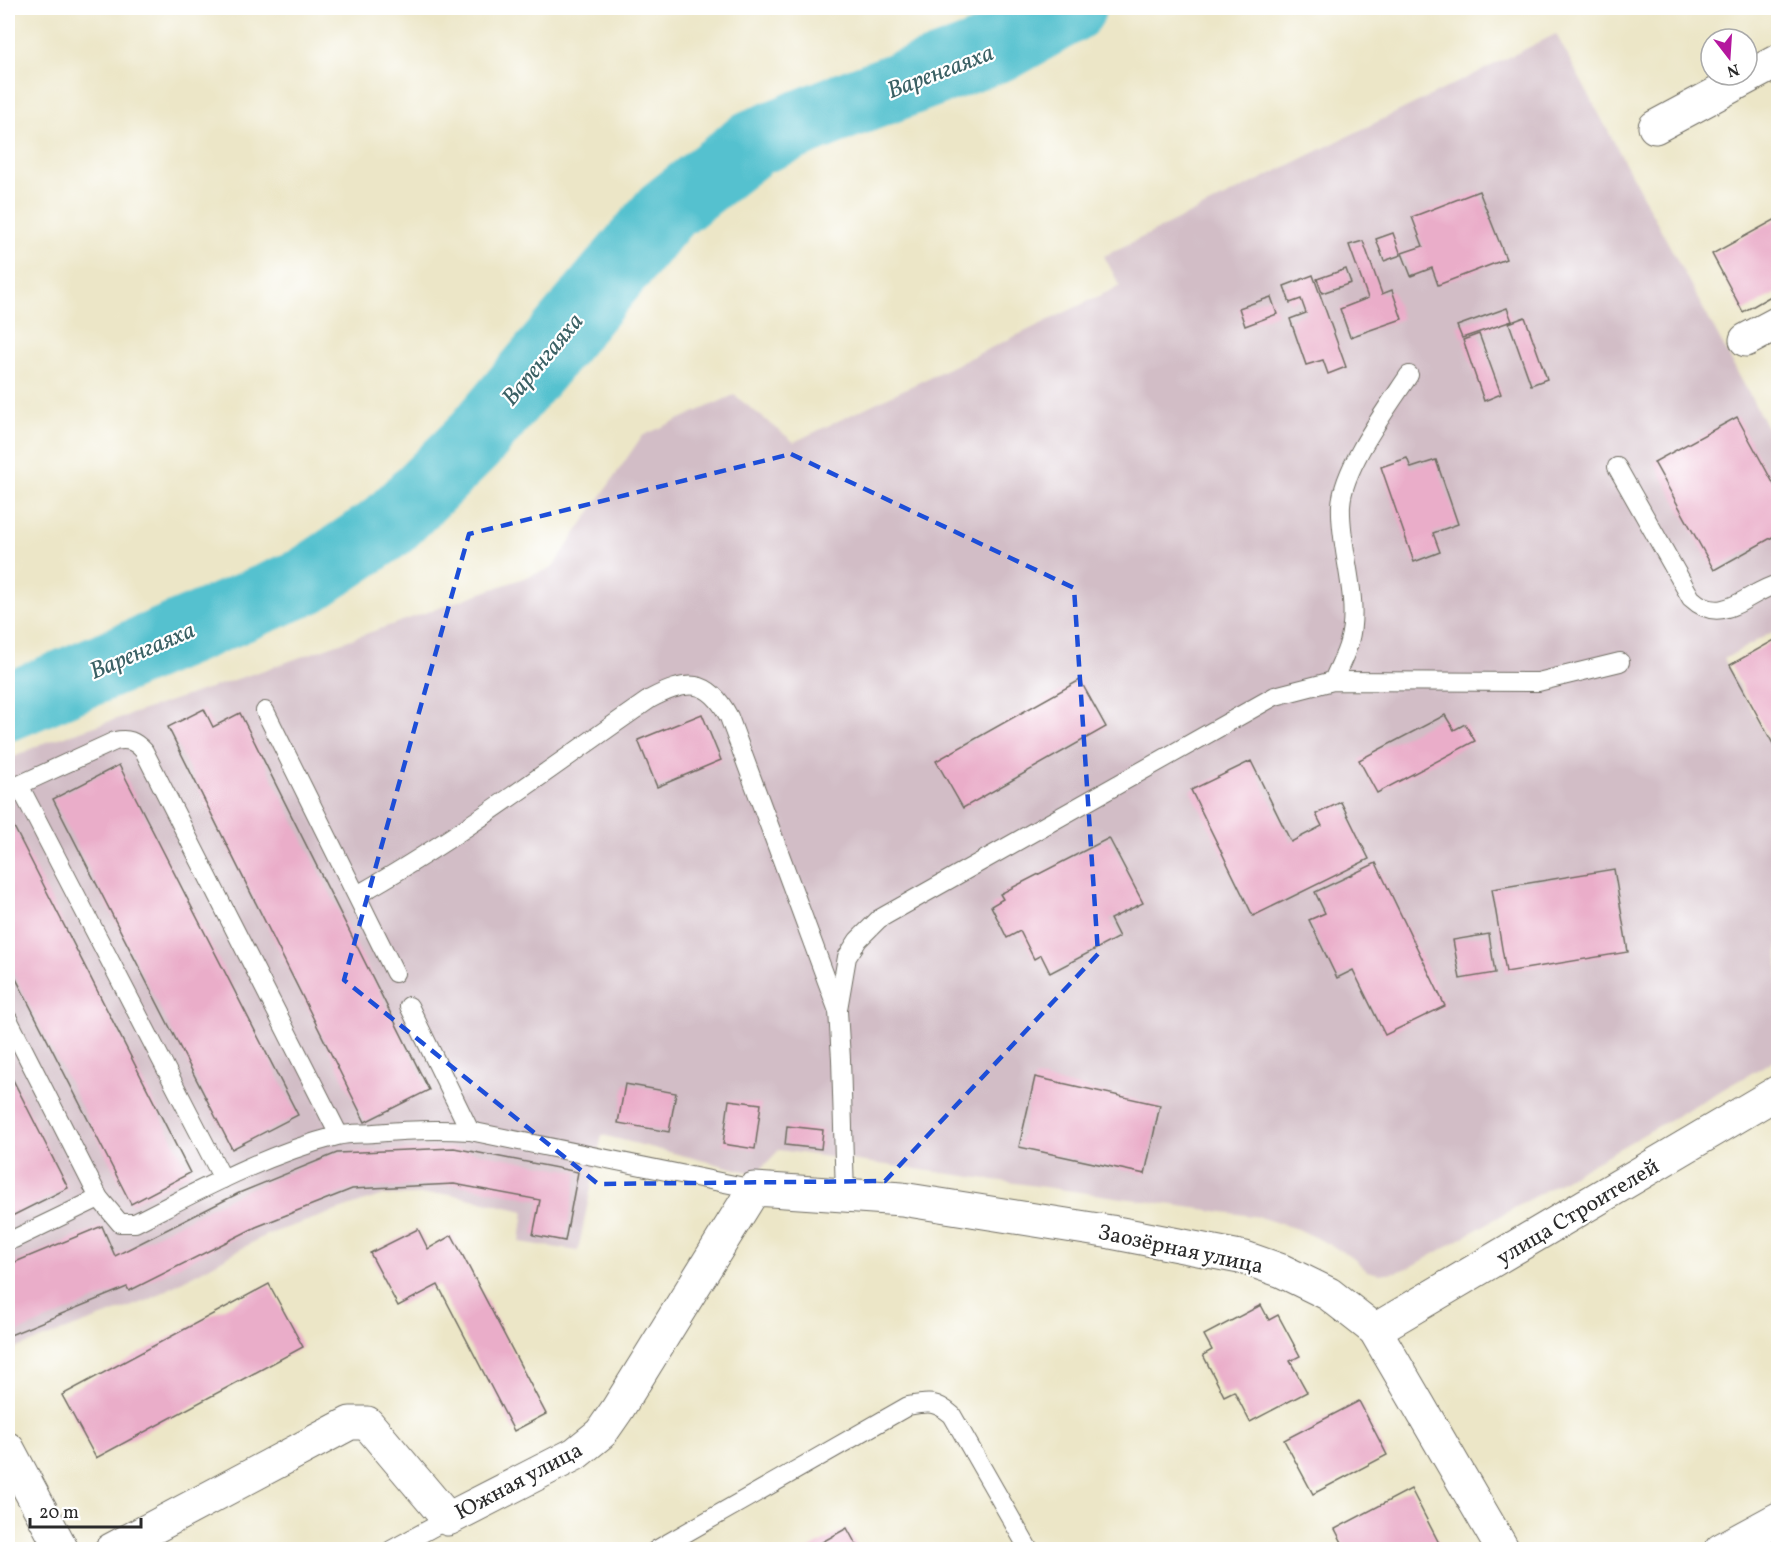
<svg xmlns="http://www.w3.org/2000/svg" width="1786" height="1557" font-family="Vollkorn,serif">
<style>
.industrial{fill:#d2bdc6}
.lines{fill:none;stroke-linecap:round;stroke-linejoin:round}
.river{stroke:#55c1cf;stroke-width:68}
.building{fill:#eaadc9}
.service-casing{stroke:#6f6c62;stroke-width:20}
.minor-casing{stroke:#6f6c62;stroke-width:35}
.service{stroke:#fff;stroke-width:18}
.minor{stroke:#fff;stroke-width:33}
.marked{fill:none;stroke:#1d4ed8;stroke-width:4.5;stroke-dasharray:12 8;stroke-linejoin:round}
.labels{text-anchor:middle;stroke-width:4.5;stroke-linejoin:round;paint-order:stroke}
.street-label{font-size:22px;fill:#2b2b2b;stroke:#fff}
.water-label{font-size:24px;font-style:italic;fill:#3a6064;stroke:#fff}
</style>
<rect width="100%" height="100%" fill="#fff"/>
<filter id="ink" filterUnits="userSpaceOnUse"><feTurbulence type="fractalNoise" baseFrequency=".0167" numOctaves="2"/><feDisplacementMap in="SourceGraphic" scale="12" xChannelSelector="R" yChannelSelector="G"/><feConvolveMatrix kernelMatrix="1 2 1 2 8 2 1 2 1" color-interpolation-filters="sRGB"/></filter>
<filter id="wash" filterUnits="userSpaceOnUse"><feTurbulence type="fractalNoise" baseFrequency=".008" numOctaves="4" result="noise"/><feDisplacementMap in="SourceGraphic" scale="24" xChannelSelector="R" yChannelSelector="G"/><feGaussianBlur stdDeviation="1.35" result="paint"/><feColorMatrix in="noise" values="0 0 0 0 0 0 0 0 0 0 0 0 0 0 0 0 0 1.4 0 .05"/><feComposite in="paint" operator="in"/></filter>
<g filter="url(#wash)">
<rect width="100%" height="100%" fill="#ece6c7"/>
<!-- industrial -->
<polygon class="industrial" points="1556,34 1778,448 1778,629 1724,659 1778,757 1778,1058 1411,1267 1396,1272 1379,1274 1367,1271 1354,1259 1329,1244 1300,1230 1259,1217 779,1150 756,1174 602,1135 578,1251 520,1242 524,1211 449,1194 380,1196 266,1235 149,1300 8,1351 8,760 41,744 267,669 552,568 642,436 734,395 794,442 1120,286 1104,256"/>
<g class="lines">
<!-- river -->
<polyline class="river" points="8,707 306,581 388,526 473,442 665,212 753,143 842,107 1007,45 1072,8"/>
</g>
<g id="blocks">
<!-- building -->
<g class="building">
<polygon points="1479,191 1506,259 1438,285 1432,268 1411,276 1402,253 1423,246 1412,217"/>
<polygon points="1778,218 1778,292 1743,312 1712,254"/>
<polygon points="1393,233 1401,255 1384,261 1376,239"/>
<polygon points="1363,241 1382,294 1392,290 1402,319 1350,337 1340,309 1368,298 1349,245"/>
<polygon points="1346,269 1351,283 1322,293 1317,279"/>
<polygon points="1313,275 1346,367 1328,374 1323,360 1306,365 1290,319 1306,313 1301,299 1290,303 1284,286"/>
<polygon points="1271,297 1277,314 1245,326 1239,308"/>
<polygon points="1507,308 1512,321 1462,338 1457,326"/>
<polygon points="1525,317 1547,379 1531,385 1509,323"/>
<polygon points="1479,334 1501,394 1484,401 1463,340"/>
<polygon points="1737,417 1778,492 1778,534 1714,570 1654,462"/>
<polygon points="1407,458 1411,468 1436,460 1458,524 1433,533 1440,552 1414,562 1381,467"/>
<polygon points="1778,638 1778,753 1730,665"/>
<polygon points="1080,680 1106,727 963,808 936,761"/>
<polygon points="204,709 213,727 240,713 429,1090 365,1122 168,727"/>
<polygon points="702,714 721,760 657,787 638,740"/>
<polygon points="1445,715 1454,730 1465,724 1475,741 1377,793 1359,760"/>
<polygon points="1251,761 1291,842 1322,826 1316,814 1341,802 1369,859 1253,916 1191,790"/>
<polygon points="119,765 298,1115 232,1149 53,799"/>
<polygon points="11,821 190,1173 131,1204 8,963 8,823"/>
<polygon points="1109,838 1143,903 1110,919 1119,937 1050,973 1041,955 1034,959 1020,931 1007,938 991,906 1003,899 1000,894"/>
<polygon points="1376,863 1445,1006 1385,1035 1353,970 1337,978 1309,920 1325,913 1315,892"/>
<polygon points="1614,869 1628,952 1506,972 1492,889"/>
<polygon points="1489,934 1495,973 1460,979 1453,940"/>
<polygon points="8,1070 68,1188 8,1218"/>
<polygon points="1035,1077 1160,1105 1145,1174 1019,1147"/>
<polygon points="625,1084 676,1093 669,1132 618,1123"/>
<polygon points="729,1100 761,1104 755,1149 723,1144"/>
<polygon points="787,1126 823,1130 821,1149 785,1145"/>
<polygon points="454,1148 578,1172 565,1241 533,1235 540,1200 454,1184 352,1189 256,1227 129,1291 127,1287 8,1336 8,1265 102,1226 115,1256 239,1193 337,1153"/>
<polygon points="418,1229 428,1249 452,1235 546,1414 514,1431 438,1285 398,1306 370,1253"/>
<polygon points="269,1284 303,1347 96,1458 62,1395"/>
<polygon points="1261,1305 1269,1320 1278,1315 1300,1356 1290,1361 1307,1392 1250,1422 1234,1391 1224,1396 1203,1355 1212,1350 1204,1335"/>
<polygon points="1359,1401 1387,1455 1313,1494 1284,1440"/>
<polygon points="1411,1489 1441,1547 1437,1550 1346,1550 1335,1529"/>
<polygon points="847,1528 859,1550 808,1550"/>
</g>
</g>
</g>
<g filter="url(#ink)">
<use href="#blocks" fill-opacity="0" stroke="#6f6c62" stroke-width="1.5"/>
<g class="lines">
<!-- service casing -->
<g class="service-casing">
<g id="service">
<path d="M 1617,467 L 1691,598 C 1723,628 1746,592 1778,584"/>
<path d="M 1333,681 C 1338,668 1346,655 1349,642 C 1361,599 1339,549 1341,505 C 1343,467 1388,407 1409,375"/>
<polyline points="265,711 395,973"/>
<polyline points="19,785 223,1179"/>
<path d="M 8,790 L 115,741 C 128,738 135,741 144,751 L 339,1135"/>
<path d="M 357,895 C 459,838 553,766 650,699 C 686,680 708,677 729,717 L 838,1011 L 841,1059 L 845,1195"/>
<polyline points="409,1006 470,1131"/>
<polyline points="838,1009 847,957 858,940 879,919 1275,696 1333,681 1538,682 1620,662"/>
<path d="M 8,1019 L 99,1198 L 120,1223 L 135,1223 C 200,1190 266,1154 337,1136 C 349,1133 362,1134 374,1133 C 406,1130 437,1129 470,1131 L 754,1189"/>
<polyline points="8,1240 14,1239 99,1198"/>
<polyline points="391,1550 448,1519"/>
<path d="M 656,1550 L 908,1406 C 929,1402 936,1401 952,1415 L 1029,1550"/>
</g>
</g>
<!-- minor casing -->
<g class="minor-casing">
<g id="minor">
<polyline points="1655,127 1778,61"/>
<polyline points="1746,340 1778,323"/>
<polyline points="1375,1330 1778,1092"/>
<polyline points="8,1449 62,1550"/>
<polyline points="111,1550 350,1423 367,1423 448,1519 575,1454 601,1433 617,1410 754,1189 902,1199 1111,1232 1245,1258 1282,1271 1329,1294 1375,1330 1503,1550"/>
<polyline points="1721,1550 1778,1519"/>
</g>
</g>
<!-- service -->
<use href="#service" class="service"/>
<!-- minor -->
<use href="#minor" class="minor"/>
</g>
</g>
<!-- marked area -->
<path class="marked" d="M 791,454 L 1074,588 L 1098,954 L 885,1181 L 598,1184 L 344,980 L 469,534 Z"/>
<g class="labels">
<!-- street labels -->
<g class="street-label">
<text transform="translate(1577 1211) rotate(-31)" y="8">улица Строителей</text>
<text transform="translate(1181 1248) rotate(12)" y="8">Заозёрная улица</text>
<text transform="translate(518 1480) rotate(-28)" y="8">Южная улица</text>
</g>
<!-- water labels -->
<g class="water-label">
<text transform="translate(940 71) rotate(-21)" y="8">Варенгаяха</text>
<text transform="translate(542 359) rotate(-50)" y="8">Варенгаяха</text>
<text transform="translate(142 650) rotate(-23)" y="8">Варенгаяха</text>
</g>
</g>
<!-- margin -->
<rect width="1786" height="1557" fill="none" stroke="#fff" stroke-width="30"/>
<!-- north arrow -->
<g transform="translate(1729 57) rotate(163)"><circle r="28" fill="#ffffff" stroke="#aaaaaa" stroke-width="1.5"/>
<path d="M0-4.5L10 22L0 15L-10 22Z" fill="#b5179e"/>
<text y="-9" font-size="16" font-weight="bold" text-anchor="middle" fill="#2b2b2b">N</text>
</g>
<!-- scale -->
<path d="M30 1518v9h111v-9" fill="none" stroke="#2b2b2b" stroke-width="3"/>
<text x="39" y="1518" font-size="18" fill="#2b2b2b" stroke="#ffffff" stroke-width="4.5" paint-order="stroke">20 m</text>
</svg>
